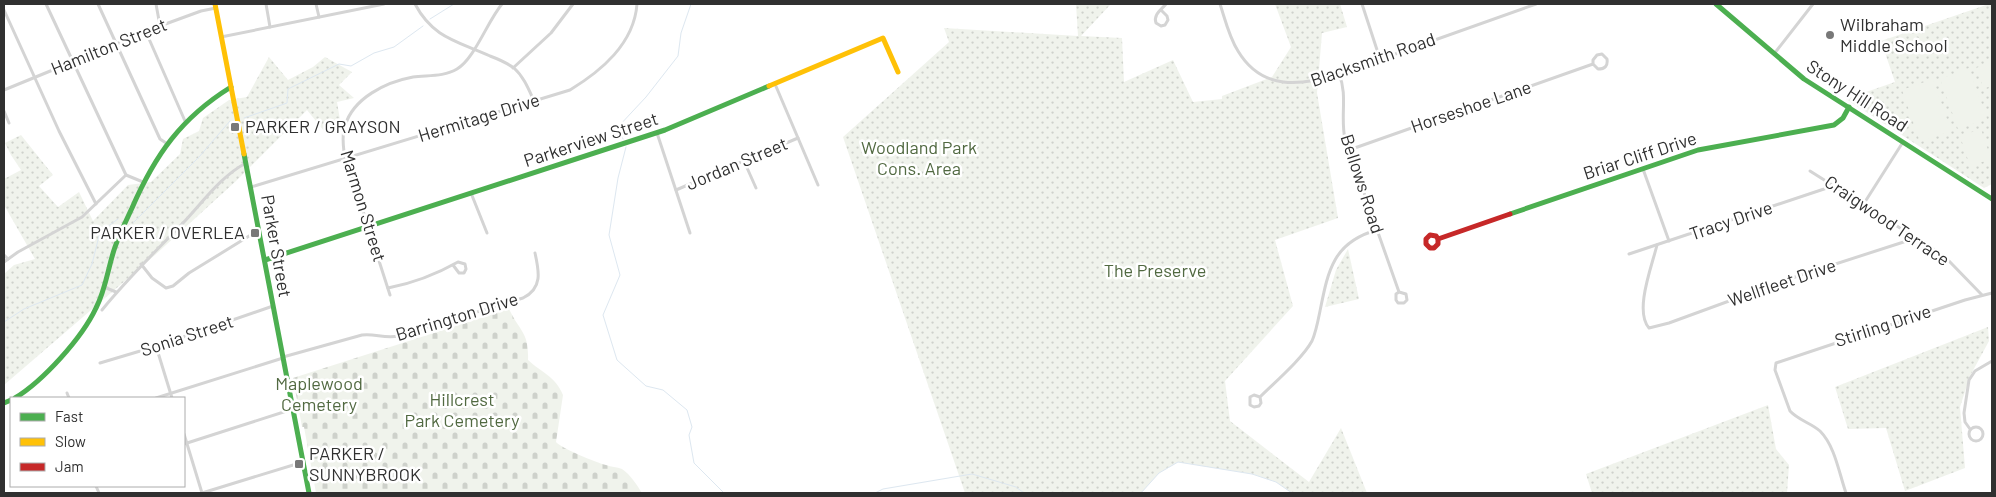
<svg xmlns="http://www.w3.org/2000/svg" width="1996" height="497" font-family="Barlow,sans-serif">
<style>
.cemetery{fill:url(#cemetery-stones)}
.park{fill:url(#park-dots)}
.pitch{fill:#f0f3ec}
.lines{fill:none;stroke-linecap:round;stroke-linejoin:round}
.stream{stroke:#dde7f0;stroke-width:1}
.street{stroke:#d4d4d4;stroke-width:3}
.fast{stroke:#4caf50;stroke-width:5}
.slow{stroke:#ffc107;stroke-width:5}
.jam{stroke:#c62828;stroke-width:5}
.poi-dot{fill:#787878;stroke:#fff;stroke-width:2}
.labels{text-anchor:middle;stroke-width:5;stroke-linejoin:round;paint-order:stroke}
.poi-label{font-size:18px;fill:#303030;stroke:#fff;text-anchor:start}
.street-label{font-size:18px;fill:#303030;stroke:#fff}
.park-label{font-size:18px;fill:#516941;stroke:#fff}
</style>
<defs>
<pattern id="cemetery-stones" width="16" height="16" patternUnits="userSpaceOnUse" patternTransform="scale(1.25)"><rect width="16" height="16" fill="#f0f3ec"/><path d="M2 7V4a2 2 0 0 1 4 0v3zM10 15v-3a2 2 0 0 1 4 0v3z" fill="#ced1cb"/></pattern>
<pattern id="park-dots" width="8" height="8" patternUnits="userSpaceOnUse" patternTransform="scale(1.25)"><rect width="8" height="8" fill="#f0f3ec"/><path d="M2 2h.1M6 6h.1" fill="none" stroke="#ced1cb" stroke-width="1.8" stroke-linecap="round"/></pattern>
</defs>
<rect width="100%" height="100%" fill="#fff"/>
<!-- cemetery -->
<path class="cemetery" d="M 509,309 C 520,332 529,332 528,360 C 542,373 555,376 563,395 L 556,442 C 559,447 597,463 606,465 C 611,467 617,467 622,469 C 630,474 637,485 642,493 L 316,493 L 304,427 L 302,427 L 293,378 Z"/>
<!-- park -->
<g class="park">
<polygon points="1076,4 1111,4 1081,36 1122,38 1124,82 1173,60 1193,102 1222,99 1222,96 1272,77 1291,47 1275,4 1340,4 1347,27 1322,33 1317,93 1338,218 1275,240 1293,306 1225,381 1230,421 1309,482 1341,428 1367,493 1292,493 1276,482 1252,474 1178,462 1159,473 1141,493 965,493 843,137 949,42 944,28 1078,36"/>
<polygon points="1989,4 1992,4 1992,184 1984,188 1846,99 1895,82 1881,41"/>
<polygon points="269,57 288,80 313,67 325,57 352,72 339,85 354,98 337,102 340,120 324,131 307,110 235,182 155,255 4,385 4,274 14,265 35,259 4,205 4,179 21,170 11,155 5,143 21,135 53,175 39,186 58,207 79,192 93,221 128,185 151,182 180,154 183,139 199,131 203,118 229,100 247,97"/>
<polygon points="1348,249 1359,299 1325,307 1336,270"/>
<polygon points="1988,327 1989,341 1970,376 1960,407 1965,468 1905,491 1886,428 1848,429 1835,387"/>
<polygon points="1768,405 1776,449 1789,465 1787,493 1592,493 1586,474"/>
</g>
<!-- pitch -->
<g class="pitch">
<polygon points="1992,62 1992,85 1984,89 1976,68"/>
<polygon points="1969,68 1987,119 1958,129 1940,79"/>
<polygon points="1933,79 1951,131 1920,142 1902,90"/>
<polygon points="1981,129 1991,159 1970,166 1960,136"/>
</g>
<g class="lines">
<!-- stream -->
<g class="stream">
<polyline points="430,19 454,4"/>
<polyline points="244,118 287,103 288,89 339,64 351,66 374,53 394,47 423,26"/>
<polyline points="623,139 618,127 646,97 678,56 681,33 691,4"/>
<polyline points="626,147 618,178 609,235 620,275 603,315 617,360 646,386 663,390 687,410 692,427 689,435 694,463 724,493"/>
<polyline points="133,223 199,157 230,121"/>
<polyline points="4,322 24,309 82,285 92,264 100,232 118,219"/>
<polyline points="875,493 883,489 972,474 1016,487 1024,493"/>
<polyline points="1141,493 1159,473 1178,462 1252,474 1276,482 1292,493"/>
</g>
<!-- street -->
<g class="street">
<polyline points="46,4 126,175"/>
<polyline points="98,4 160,139 166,143"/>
<polyline points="156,4 160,26"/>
<polyline points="266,4 270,27"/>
<polyline points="316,4 319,17"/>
<path d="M 415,4 C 433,38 457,41 490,56 C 498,59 507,63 514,68 C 524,77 529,90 534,101"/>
<path d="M 1220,4 C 1225,19 1229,37 1238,51 C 1262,91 1301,86 1339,74 L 1536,4"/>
<polyline points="1362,4 1380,59"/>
<polyline points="4,10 59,131 96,204"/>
<path d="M 1161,10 L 1167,16 L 1168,20 L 1165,25 L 1161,26 L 1156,23 C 1153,15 1161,10 1166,4"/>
<polyline points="146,32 185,121"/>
<polyline points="221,37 384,4"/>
<polyline points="1774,54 1813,4"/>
<polyline points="513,68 551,33 573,4"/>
<path d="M 1339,74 C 1348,95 1340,117 1345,139 L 1399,292 L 1396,294 L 1396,300 L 1398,303 L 1404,303 L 1407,300 L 1406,294 L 1399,292"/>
<polyline points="775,84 818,185"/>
<polyline points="4,90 160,26 201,11 216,8"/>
<polyline points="4,111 9,123"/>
<polyline points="657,133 690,233"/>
<path d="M 1349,150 L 1593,64 L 1593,60 L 1597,55 L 1602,54 L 1607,59 C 1608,66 1605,69 1598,69 L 1593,64"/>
<polyline points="744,161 756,188"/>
<polyline points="1643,169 1669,241"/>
<polyline points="1810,171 1938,252 1950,262 1982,295"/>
<path d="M 251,187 L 570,90 C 601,71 634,44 637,4"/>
<polyline points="676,190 798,138"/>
<polyline points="471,193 487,233"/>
<polyline points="1863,205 1903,142"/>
<path d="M 1657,245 C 1652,266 1634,311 1649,328 L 1669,323 L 1789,279 L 1916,238"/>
<polyline points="1629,254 1833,186"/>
<polyline points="4,255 8,259"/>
<polyline points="4,262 18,252 82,217 126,175 143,182"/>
<polyline points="141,264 152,278 166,288 173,286 189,273 259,230"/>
<polyline points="104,287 116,292"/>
<path d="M 388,288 C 414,283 435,275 458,262 L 465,264 L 466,269 L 464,273 L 459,273 L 453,265"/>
<path d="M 390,295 L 344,152 C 343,144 342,134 345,126 C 353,98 386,82 413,77 C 427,75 444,77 457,69 C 475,58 487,22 502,4"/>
<path d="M 102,310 C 127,279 155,252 183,223 C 202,203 221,176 246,163"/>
<polyline points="156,346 172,398"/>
<path d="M 283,357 L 362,335 C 374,333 385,339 398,336 L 523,298 C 543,288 539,271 535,253"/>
<polyline points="100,363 157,346 273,306"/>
<polyline points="67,393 69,398"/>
<path d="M 1260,397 L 1261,403 L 1259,406 L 1254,407 L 1250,405 L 1250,397 L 1254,395 L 1260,397 C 1275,382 1302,359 1312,341 C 1316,332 1318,321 1320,311 C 1328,271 1333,242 1377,230"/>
<polyline points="156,398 283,358"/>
<circle cx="1976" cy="434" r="7"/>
<polyline points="1970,429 1965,422 1964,413 1969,380 1975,371 1992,361"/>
<polyline points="184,434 202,493"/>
<polyline points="184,444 293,409"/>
<polyline points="96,486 99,493"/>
<polyline points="202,493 303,462"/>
<path d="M 1846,493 C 1839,473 1835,446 1820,431 C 1811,423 1798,420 1790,411 L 1775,370 L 1776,363 L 1965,300 L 1992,293"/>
</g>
<!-- fast -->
<g class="fast">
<polyline points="1716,4 1804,79 1992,199"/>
<polyline points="244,154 309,493"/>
<polyline points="1510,214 1698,150 1834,125 1843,118 1849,107"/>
<polyline points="265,260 665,130 769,86"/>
<path d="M 15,398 C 43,381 82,338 96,308 C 106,289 108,267 115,247 C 120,233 126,221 132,208 C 155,155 181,118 231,87"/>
<polyline points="4,403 11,400"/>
</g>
<!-- slow -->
<g class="slow">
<polyline points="215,4 244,154"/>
<polyline points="769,86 883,38 898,72"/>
</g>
<!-- jam -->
<polyline class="jam" points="1438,239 1438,244 1434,248 1430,248 1426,244 1426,239 1430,235 1436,236 1438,239 1510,214"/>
</g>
<!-- markers -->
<g class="poi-dot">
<circle cx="1830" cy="35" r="5"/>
<rect x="230" y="122" width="10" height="10" rx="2.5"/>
<rect x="250" y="228" width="10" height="10" rx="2.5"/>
<rect x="294" y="459" width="10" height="10" rx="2.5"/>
</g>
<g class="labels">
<!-- poi labels -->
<g class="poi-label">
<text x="1840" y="31">Wilbraham<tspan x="1840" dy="21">Middle School</tspan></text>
<text x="245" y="133">PARKER / GRAYSON</text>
<text x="245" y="239" text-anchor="end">PARKER / OVERLEA</text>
<text x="309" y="460">PARKER /<tspan x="309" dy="21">SUNNYBROOK</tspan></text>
</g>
<!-- street labels -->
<g class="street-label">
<text transform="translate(109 47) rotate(-22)" y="6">Hamilton Street</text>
<text transform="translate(1373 60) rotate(-19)" y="6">Blacksmith Road</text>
<text transform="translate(1857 96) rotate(33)" y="6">Stony Hill Road</text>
<text transform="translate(1471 107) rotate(-19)" y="6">Horseshoe Lane</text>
<text transform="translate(479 118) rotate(-17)" y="6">Hermitage Drive</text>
<text transform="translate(591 140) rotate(-18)" y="6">Parkerview Street</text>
<text transform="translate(1640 156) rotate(-18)" y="6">Briar Cliff Drive</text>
<text transform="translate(737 164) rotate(-23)" y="6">Jordan Street</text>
<text transform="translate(1362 184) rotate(72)" y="6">Bellows Road</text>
<text transform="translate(363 206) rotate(73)" y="6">Marmon Street</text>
<text transform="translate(1731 221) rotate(-19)" y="6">Tracy Drive</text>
<text transform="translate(1887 221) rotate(34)" y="6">Craigwood Terrace</text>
<text transform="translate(276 246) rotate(80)" y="6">Parker Street</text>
<text transform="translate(1782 283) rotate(-19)" y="6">Wellfleet Drive</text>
<text transform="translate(457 317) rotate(-17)" y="6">Barrington Drive</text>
<text transform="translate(1883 326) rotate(-18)" y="6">Stirling Drive</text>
<text transform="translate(187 336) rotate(-18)" y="6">Sonia Street</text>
</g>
<!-- park labels -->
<g class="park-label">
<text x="919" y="154">Woodland Park<tspan x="919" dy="21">Cons. Area</tspan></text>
<text x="1155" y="277">The Preserve</text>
<text x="319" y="390">Maplewood<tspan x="319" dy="21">Cemetery</tspan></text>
<text x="462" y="406">Hillcrest<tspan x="462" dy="21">Park Cemetery</tspan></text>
</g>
</g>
<!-- border -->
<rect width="1996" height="497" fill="none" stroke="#303030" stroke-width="10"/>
<!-- legend -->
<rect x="10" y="397" width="175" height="90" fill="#ffffff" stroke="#acacac"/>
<rect x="20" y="413" width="25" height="8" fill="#4caf50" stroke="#acacac"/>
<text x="55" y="422" font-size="15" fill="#303030">Fast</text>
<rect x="20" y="438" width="25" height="8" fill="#ffc107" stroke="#acacac"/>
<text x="55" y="447" font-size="15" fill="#303030">Slow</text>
<rect x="20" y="463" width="25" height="8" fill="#c62828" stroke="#acacac"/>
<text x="55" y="472" font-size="15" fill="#303030">Jam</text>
</svg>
